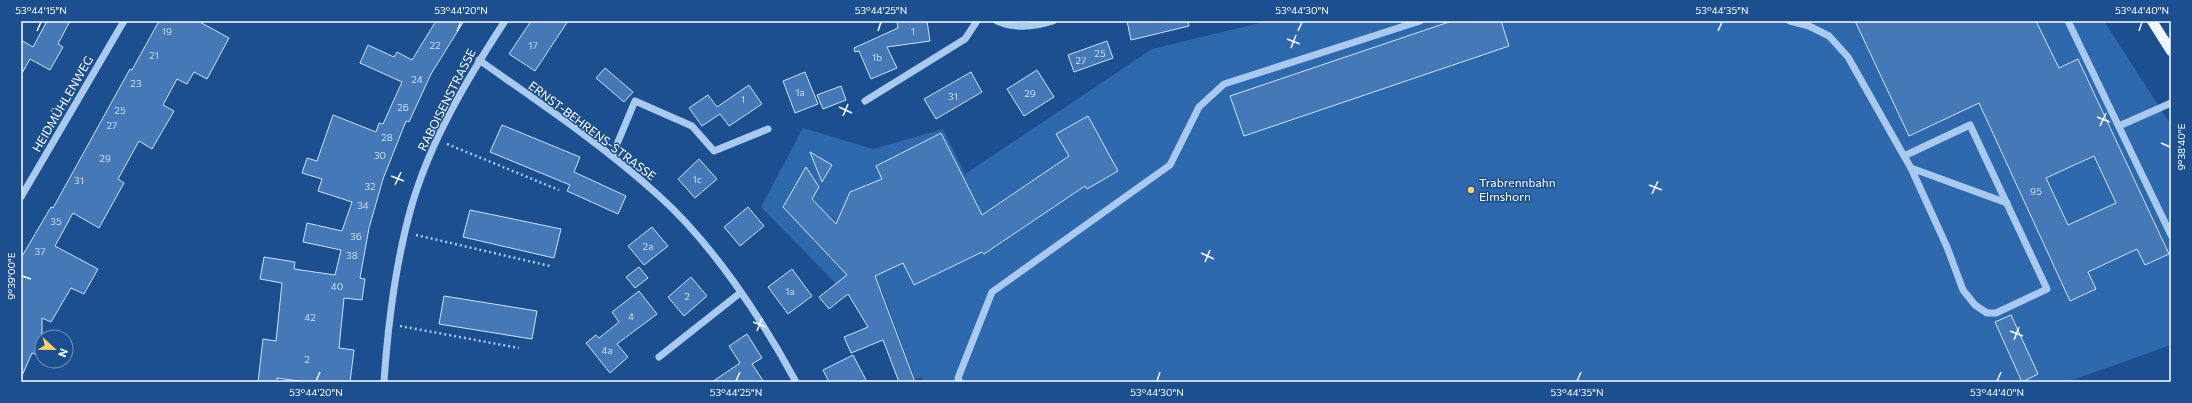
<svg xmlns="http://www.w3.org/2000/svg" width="2192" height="403" font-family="Commissioner,sans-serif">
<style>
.green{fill:#2e69ad}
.building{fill:#4478b7;stroke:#cfe3fa;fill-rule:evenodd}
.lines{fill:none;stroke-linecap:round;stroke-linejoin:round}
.path{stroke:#a9c9ee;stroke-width:2.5;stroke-dasharray:2 3;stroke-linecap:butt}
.minor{stroke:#a9c9ee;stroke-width:7}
.major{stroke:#f0f6ff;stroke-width:10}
.ticks{fill:none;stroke:#fff;stroke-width:1.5}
.poi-dot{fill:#ffd166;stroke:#1b4f8f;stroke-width:1.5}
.labels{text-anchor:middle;stroke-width:3;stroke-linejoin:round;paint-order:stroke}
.number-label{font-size:10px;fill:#d0dded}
.street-label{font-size:12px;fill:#fff;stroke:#1b4f8f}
.poi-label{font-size:12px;fill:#fff;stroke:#1b4f8f;text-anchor:start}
.neatline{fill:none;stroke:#fff;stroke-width:1.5}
.ticks-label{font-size:10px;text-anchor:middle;fill:#fff}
</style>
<rect width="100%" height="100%" fill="#1b4f8f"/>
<!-- green -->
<polygon class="green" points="1268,21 2104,21 2171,125 2171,345 2067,382 924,382 922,377 915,379 882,290 848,296 761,207 803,128 873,149 943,129 965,174 1152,49"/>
<!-- building -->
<g class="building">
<polygon points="47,21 70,21 58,44 63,47 50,70 30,59 21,75 21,40 33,47"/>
<polygon points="159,21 198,21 229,38 207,79 194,72 187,84 177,79 163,105 174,111 152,149 139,141 118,179 124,183 99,228 73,213 55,246 98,269 84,294 71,288 51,322 42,318 42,357 32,353 21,378 21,258 51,207 53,208 130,69 132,70"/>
<polygon points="436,21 464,21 431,74 409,122 406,121 383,179 369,228 360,278 365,279 362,300 344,298 339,348 354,350 350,382 306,382 277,378 277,382 258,382 263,339 276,341 282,283 260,279 264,257 295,262 294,269 335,275 341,250 303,242 307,223 342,231 352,202 318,191 322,179 302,173 307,158 317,161 333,115 376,132 379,123 383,124 402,82 360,63 368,45 394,57 397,52 412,60"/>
<polygon points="531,21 568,21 535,71 509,54"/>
<polygon points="897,21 927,21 930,41 887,47 897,68 871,79 859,51 855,52 854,48 898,28"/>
<polygon points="1127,21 1188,21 1189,26 1131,40"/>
<polygon points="1452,21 1501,21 1509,46 1244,136 1230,96"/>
<path d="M 1855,21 L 2036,21 L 2059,68 L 2078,59 L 2169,254 L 2145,265 L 2137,249 L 2088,272 L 2096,289 L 2070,301 L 1979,103 L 1909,136 ZM 2094,156 L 2116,203 L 2068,225 L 2046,178 Z"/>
<polygon points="1107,41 1113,58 1074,72 1068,55"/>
<polygon points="605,68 633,92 624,102 596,78"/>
<polygon points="1037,70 1054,97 1024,116 1007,89"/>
<polygon points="805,72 818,104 795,113 783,81"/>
<polygon points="971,72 982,92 936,119 924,99"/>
<polygon points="749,85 762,104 729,126 720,114 702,126 689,108 708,95 717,107"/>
<polygon points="841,86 846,100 823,109 817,95"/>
<polygon points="1088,116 1118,171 1087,189 1085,186 984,254 982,252 914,285 903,263 875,276 915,382 899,382 883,340 851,353 844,337 868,327 848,294 829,309 819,297 847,275 783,207 806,167 819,187 812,199 836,224 850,192 882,179 876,166 941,133 982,215 1069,156 1056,134"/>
<polygon points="502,125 580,157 574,172 626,196 618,214 567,191 570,185 490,152"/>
<polygon points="810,152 832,165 822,182"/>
<polygon points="699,159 717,179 695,198 678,179"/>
<polygon points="748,207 764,226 740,246 724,227"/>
<polygon points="470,210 561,229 554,258 463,237"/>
<polygon points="652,227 668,246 644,265 628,246"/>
<polygon points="639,267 648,278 635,288 626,277"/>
<polygon points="792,269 812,296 788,314 768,287"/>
<polygon points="691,277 707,296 684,316 668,297"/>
<polygon points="639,291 657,314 617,344 628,357 610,373 586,343 596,335 599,338 619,322 612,312"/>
<polygon points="444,296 537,311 532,339 439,324"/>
<polygon points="2011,315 2038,374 2022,382 1995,322"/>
<polygon points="747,334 762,358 752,364 764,382 712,382 740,363 729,346"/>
<polygon points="853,355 867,382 829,382 823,370"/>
</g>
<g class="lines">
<!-- path -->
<g class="path">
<polyline points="447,144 559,190"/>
<polyline points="416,235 550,266"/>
<polyline points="400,326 519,348"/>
</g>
<!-- minor -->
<g class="minor">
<path d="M 997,21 C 1015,29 1034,27 1053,21"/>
<polyline points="1790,21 1809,26 1829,36 1848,57 1904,156 1911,168 1947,247 1963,290 1975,305 1987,313 1996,313 2047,289 1970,125 1904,156"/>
<polyline points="2068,21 2171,235"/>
<path d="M 479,60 C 540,103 603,145 658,195 C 712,243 762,319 796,382"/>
<polyline points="865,101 965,39 977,21"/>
<polyline points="2119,126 2171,103"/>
<polyline points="612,156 635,101 692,126 714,151 768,129"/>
<polyline points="1911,168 2007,203"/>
<polyline points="21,197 124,21"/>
<polyline points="659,357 740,293"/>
<path d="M 384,382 C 388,323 395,265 411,208 C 430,141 467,79 505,21"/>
<polyline points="960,382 958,378 992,292 1170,165 1199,107 1224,84 1420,21"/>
</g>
<!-- major -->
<polyline class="major" points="2152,21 2171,51"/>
</g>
<!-- ticks -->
<path class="ticks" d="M 37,31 L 41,22M 457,31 L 461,22M 878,31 L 881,22M 1298,31 L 1302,22M 1718,31 L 1722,22M 2139,31 L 2142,22M 1287,39 L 1300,44M 1291,48 L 1296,35M 839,107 L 852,113M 843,116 L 848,104M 2097,117 L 2110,122M 2100,126 L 2106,113M 2161,143 L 2170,147M 391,176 L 404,181M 395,185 L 401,172M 1649,185 L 1662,190M 1652,194 L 1658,181M 1201,253 L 1214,259M 1205,262 L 1210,250M 22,276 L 31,279M 753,322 L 766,327M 757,331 L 762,318M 2010,331 L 2023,336M 2014,340 L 2019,327M 316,381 L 320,372M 736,381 L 740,372M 1157,381 L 1160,372M 1577,381 L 1581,372M 1997,381 L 2001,372"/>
<!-- markers -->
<circle class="poi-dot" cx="1471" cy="190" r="4"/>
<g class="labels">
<!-- number labels -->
<g class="number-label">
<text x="167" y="35">19</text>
<text x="913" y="35">1</text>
<text x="435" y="49">22</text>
<text x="533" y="49">17</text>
<text x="1100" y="57">25</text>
<text x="154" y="59">21</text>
<text x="877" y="61">1b</text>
<text x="1081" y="64">27</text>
<text x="417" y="83">24</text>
<text x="136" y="87">23</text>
<text x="800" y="96">1a</text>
<text x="1030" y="97">29</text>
<text x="953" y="100">31</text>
<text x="743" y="103">1</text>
<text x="403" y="111">26</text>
<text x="120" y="114">25</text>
<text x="112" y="129">27</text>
<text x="387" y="141">28</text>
<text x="380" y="159">30</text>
<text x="105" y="162">29</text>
<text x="697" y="183">1c</text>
<text x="79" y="184">31</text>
<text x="370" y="190">32</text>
<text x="2036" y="195">95</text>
<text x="363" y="209">34</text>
<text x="56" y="225">35</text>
<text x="356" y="240">36</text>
<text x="648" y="250">2a</text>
<text x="40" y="255">37</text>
<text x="352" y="259">38</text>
<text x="337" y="290">40</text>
<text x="790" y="295">1a</text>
<text x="687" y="300">2</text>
<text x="631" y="320">4</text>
<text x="310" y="321">42</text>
<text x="607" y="354">4a</text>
<text x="307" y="363">2</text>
</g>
<!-- street labels -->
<g class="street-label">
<text transform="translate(447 100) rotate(-63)" y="4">RABOISENSTRASSE</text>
<text transform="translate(63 104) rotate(-60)" y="4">HEIDMÜHLENWEG</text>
<text transform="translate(592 131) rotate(37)" y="4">ERNST-BEHRENS-STRASSE</text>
</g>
<!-- poi labels -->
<g class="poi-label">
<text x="1479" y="187">Trabrennbahn<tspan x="1479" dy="14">Elmshorn</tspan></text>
</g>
</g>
<!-- border -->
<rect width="2192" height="403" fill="none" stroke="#1b4f8f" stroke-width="44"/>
<!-- north arrow -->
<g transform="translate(54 349) rotate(112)"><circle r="19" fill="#1b4f8f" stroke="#7695bc"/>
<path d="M0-3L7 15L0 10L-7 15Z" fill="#ffd166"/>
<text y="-6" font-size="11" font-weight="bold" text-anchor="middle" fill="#ffffff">N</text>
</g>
<rect x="22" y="22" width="2148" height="359" class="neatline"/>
<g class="ticks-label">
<text x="41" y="14">53°44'15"N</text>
<text x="461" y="14">53°44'20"N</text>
<text x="881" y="14">53°44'25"N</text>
<text x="1302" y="14">53°44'30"N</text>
<text x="1722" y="14">53°44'35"N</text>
<text x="2142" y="14">53°44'40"N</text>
<text transform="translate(2181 147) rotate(-90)" y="4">9°38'40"E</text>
<text transform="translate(11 276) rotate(-90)" y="4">9°39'00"E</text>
<text x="316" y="396">53°44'20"N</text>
<text x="736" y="396">53°44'25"N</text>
<text x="1157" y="396">53°44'30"N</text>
<text x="1577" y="396">53°44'35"N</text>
<text x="1997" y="396">53°44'40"N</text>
</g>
</svg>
